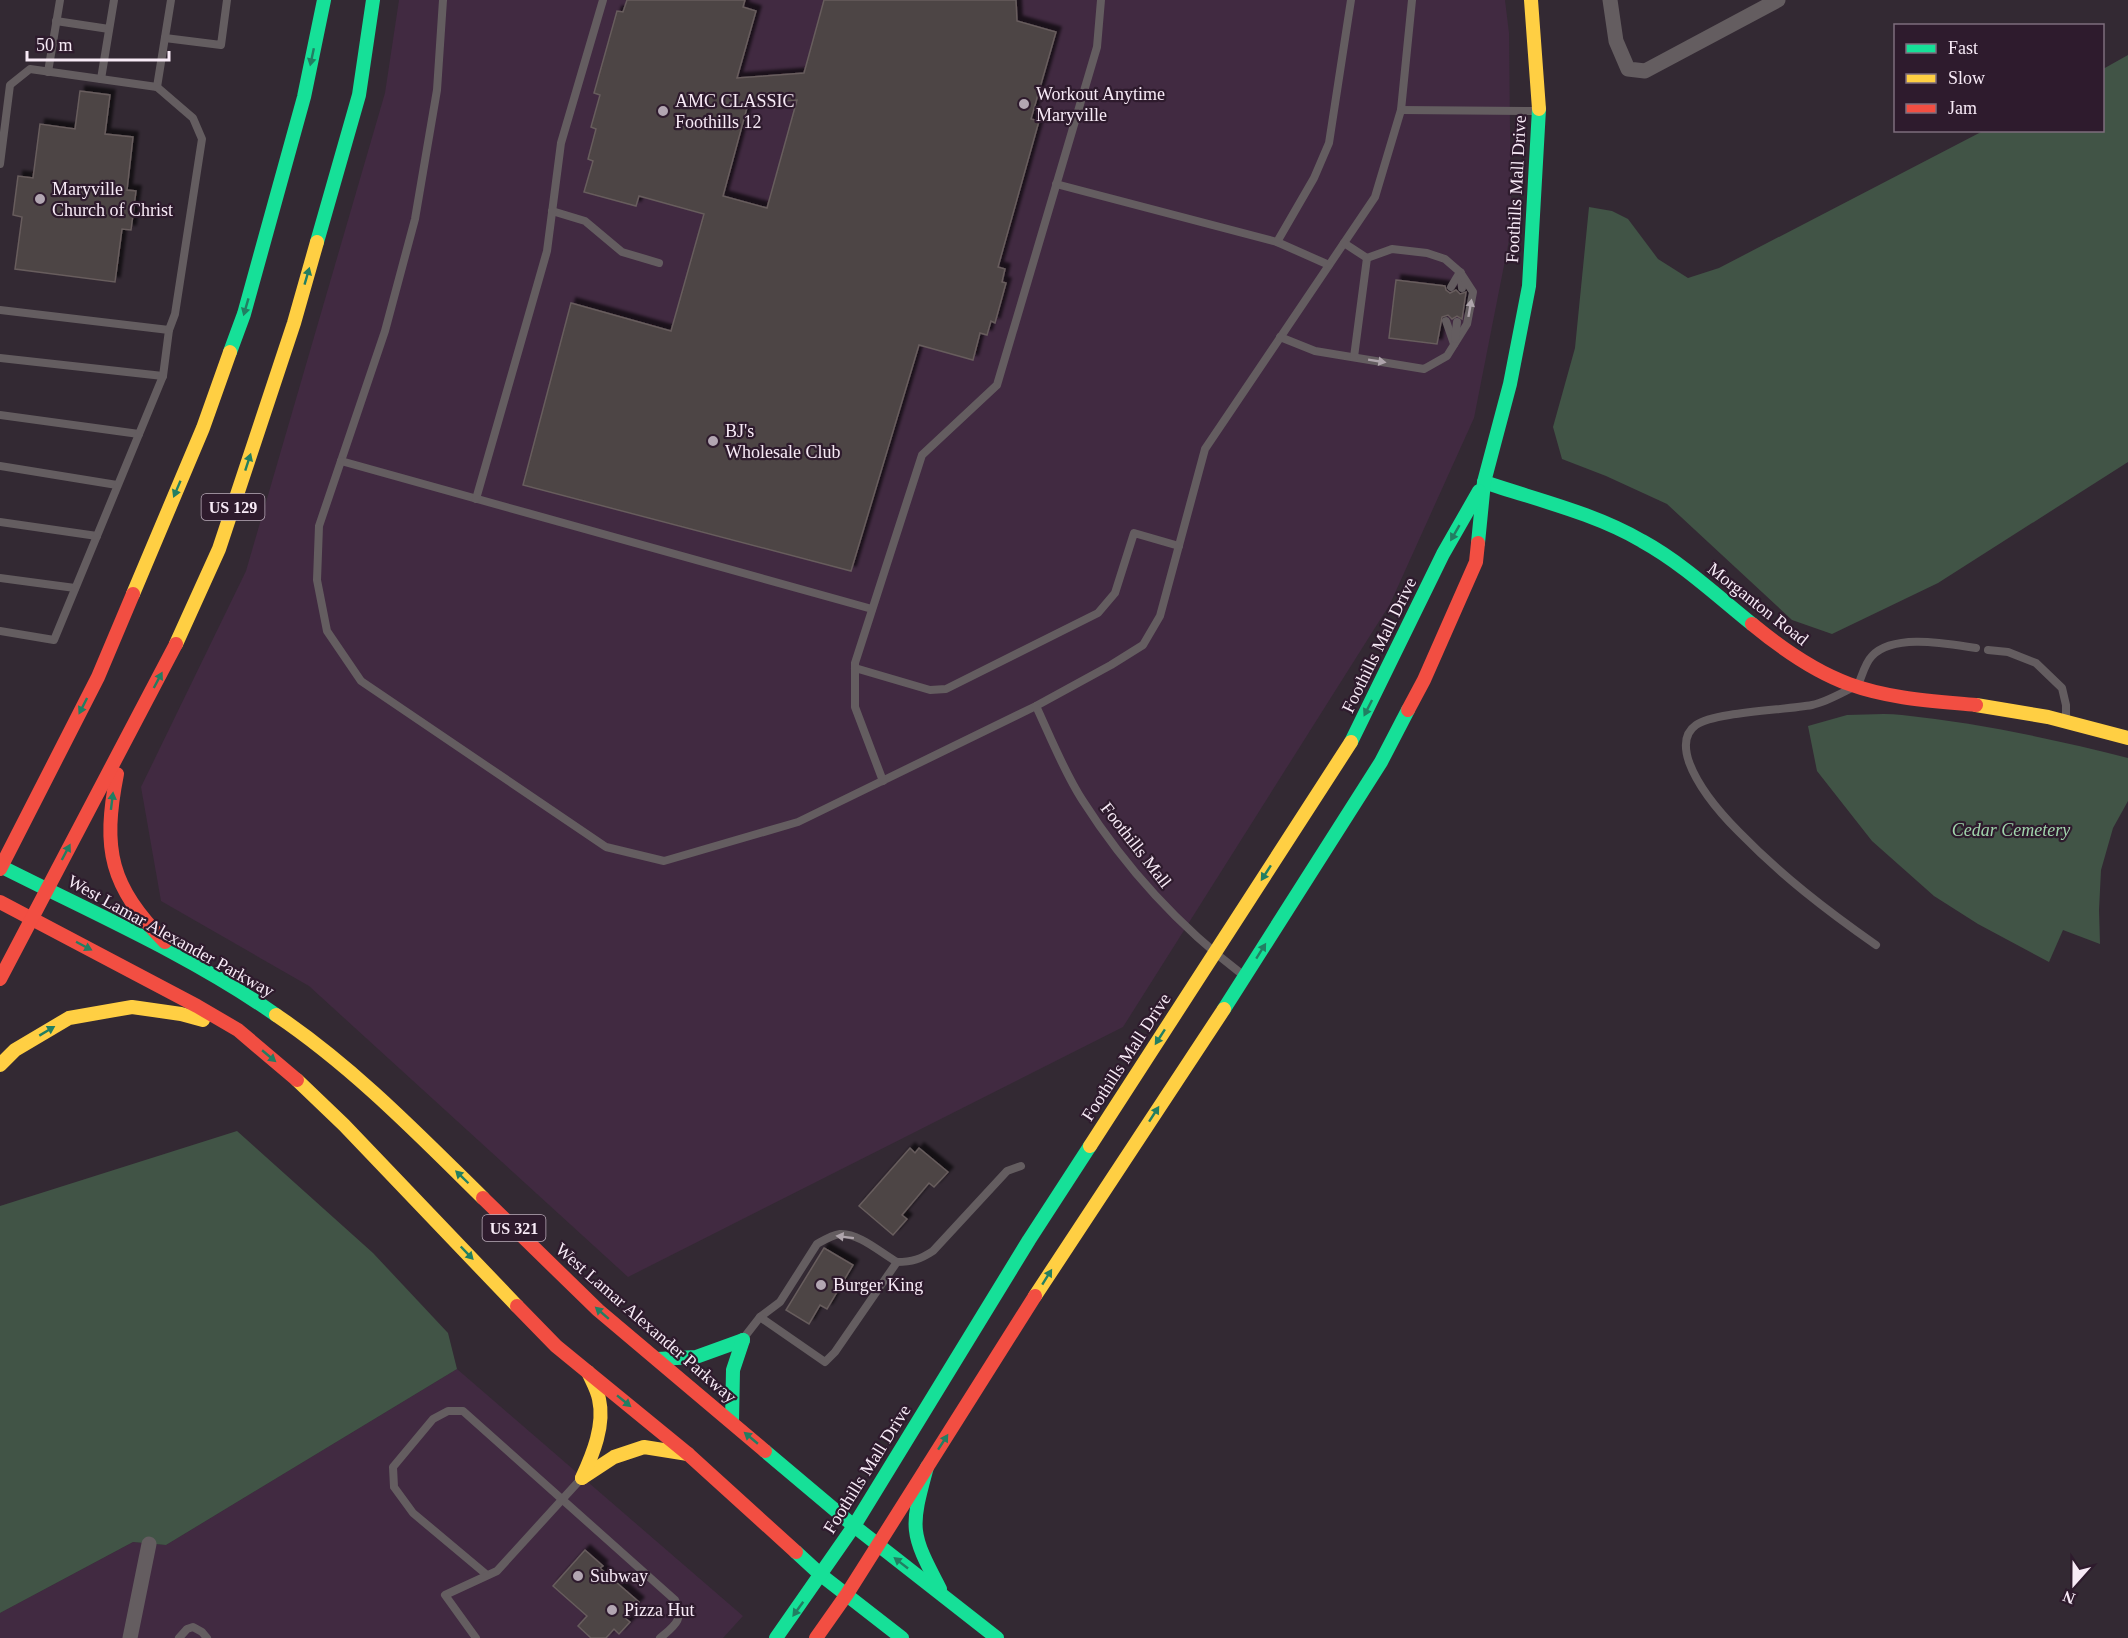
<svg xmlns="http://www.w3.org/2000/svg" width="2128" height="1638" font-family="'Times New Roman',serif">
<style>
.built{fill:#412a41}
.green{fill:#415446}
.building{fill:#4d4444;stroke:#675d5d;stroke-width:1.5;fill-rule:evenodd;filter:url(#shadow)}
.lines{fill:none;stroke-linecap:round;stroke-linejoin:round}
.lane{stroke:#645d60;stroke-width:8}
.street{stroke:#645d60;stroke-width:15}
.fast{stroke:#16e098;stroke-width:14}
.slow{stroke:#ffcf43;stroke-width:14}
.jam{stroke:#f24e42;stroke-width:14}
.oneway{fill:#227e62}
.oneway2{fill:#aea4ab}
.poi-dot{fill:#b2a6b2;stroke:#2e1b2d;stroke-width:2}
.labels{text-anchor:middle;stroke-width:4.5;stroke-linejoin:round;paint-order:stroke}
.shield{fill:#2e1b2d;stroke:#bbacba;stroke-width:1.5}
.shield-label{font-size:16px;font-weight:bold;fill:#f7eaf6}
.poi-label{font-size:18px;fill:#f7eaf6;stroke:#2e1b2d;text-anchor:start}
.street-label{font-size:18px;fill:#f7eaf6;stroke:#2e1b2d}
.park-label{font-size:18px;font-style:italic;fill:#a0d4ac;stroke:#2e1b2d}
</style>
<defs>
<filter id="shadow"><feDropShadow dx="5" dy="-5" stdDeviation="1.5" flood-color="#0009"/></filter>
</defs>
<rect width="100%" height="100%" fill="#332933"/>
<!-- built -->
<g class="built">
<polygon points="399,0 1505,0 1509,33 1511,230 1474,418 1390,604 1123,1027 628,1277 309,986 161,901 141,787 246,571 385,93"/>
<polygon points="457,1369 743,1616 723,1638 0,1638 0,1613 133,1542 166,1545"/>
</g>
<!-- green -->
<g class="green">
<polygon points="2128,55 2128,462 1938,583 1832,634 1792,620 1667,504 1606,476 1562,459 1553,427 1575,348 1589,207 1612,211 1628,219 1658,259 1688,278 1719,268 1983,131 2102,130 2103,69"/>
<path d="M 1847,715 C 1865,715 1884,713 1902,715 C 1978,723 2054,739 2128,758 L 2128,801 L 2113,828 L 2101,870 L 2099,910 L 2100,944 L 2063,930 L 2049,962 L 1978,924 L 1934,896 L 1872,841 L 1817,771 L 1808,726 Z"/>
<polygon points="237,1131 373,1253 448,1333 457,1369 166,1545 133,1542 0,1613 0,1206"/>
</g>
<!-- building -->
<g class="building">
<path d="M 627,0 L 745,0 L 743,7 L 756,11 L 737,78 L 804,73 L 824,0 L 1016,0 L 1017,21 L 1056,32 L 1031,119 L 1039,121 L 998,267 L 1005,269 L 1002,282 L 1006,283 L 995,323 L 991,321 L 987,335 L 980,333 L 973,360 L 919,345 L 851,571 L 523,485 L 571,303 L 671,331 L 704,214 L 639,196 L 636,206 L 584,192 L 593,161 L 588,159 L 596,129 L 591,127 L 600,95 L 594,93 L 617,11 L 623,12 ZM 797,100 L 767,208 L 723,196 L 748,104 Z"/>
<polygon points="80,91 110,95 105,134 133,137 127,190 136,191 131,230 122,229 115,282 15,269 22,217 13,215 18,176 33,178 40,124 75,129"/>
<polygon points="1396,280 1445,286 1446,290 1450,293 1456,290 1460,294 1466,292 1462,319 1457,316 1452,319 1448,315 1442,317 1437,344 1389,338"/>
<polygon points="910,1148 915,1153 919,1148 948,1172 934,1187 929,1183 902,1215 907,1219 893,1235 859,1206"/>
<polygon points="824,1248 853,1265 827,1309 820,1305 809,1324 786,1310"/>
<polygon points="585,1550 603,1566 600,1568 639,1602 625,1618 630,1622 619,1634 614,1629 606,1638 591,1638 578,1626 587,1616 553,1586"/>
</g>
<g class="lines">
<!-- lane -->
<g class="lane">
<polyline points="443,0 437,90 415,219 385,331 319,526 317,580 327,631 361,681 606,847 664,861 798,822 1036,706 1111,665 1143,645 1160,616 1205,449 1375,197 1401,110 1412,0"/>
<polyline points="56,21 109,29"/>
<polyline points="165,38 221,45 227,0"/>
<polyline points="48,72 60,0"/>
<polyline points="101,79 114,0"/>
<polyline points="157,87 171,0"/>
<polyline points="1401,110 1538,111"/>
<polyline points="0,164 10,85 30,69 157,87 193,118 202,139 175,314 169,330 0,310"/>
<polyline points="1056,184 1277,242 1329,265"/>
<polyline points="552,211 585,221 622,252 659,263"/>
<polyline points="1277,242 1314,178 1329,143 1351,0"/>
<polyline points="1344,243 1367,258"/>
<polyline points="1461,273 1462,288"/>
<polyline points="1451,287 1460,272"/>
<polyline points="1446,321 1454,344"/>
<polyline points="1280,337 1315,351 1424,369 1447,356 1467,324 1473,292 1460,272 1445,259 1427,253 1392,249 1367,258"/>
<polyline points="1455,339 1457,322"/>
<polyline points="1354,357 1367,258"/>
<polyline points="0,358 163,376"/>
<polyline points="0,415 139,434"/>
<polyline points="341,461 872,609"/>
<polyline points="0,466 117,485"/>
<polyline points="476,499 547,251 561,143 603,0"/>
<polyline points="0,522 97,536"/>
<polyline points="0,578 75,588"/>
<polyline points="0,631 54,640 163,376 169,330"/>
<polyline points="1988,650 2008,652 2036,663 2062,688 2066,705 2066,720"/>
<polyline points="855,668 930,690 946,689 1098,613 1115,593 1134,533 1179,546"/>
<path d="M 1036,706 C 1050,736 1065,774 1083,801 C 1125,867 1180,927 1243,975"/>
<polyline points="883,781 855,707 855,663 922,455 997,385 1097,47 1101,0"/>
<path d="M 1876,945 C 1826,910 1782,876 1739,832 C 1719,812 1699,789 1689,762 C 1685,750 1683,734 1696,725 C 1714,712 1786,710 1812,705 C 1827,702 1843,692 1858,685 C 1862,676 1865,663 1872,656 C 1894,633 1948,644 1976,648"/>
<path d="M 760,1317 L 780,1302 L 817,1244 C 824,1240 832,1235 840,1234 C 859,1233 881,1253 897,1262"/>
<path d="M 746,1335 L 760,1317 L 825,1362 L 835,1352 L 897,1262 C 912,1262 921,1259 933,1251 L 1007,1171 L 1021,1166"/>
<path d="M 487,1575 L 413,1513 L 394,1487 L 393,1467 L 433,1419 L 448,1411 L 463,1411 L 675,1600 C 685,1620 674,1626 660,1638"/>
<polyline points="179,1638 187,1629 193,1627 202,1632 207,1638"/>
<polyline points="476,1638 445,1595 497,1571 579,1481"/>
</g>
<!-- street -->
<g class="street">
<polyline points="1610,0 1616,41 1628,69 1645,71 1778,0"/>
<polyline points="130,1638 149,1544"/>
</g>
<!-- fast -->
<g class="fast">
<polyline points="317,242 359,95 373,0"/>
<polyline points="230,352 244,314 304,97 324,0"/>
<path d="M 1484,482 C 1537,500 1594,513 1642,541 C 1682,563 1716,595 1752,624"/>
<polyline points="1478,543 1484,482 1510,384 1529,286 1539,109"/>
<polyline points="1351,742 1443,554 1479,491"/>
<path d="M 0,866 C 93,913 190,955 276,1015"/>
<polyline points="1224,1009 1381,762 1408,710"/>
<polyline points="657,1359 696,1357 743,1340"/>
<polyline points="732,1422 733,1370 743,1340"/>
<polyline points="765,1451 854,1526 997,1638"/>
<path d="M 927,1467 C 910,1529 910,1532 940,1589"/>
<polyline points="796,1552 821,1575 902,1638"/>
<polyline points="776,1638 854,1526 1029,1240 1090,1146"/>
</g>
<!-- slow -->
<g class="slow">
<polyline points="1531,0 1539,109"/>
<polyline points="133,594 203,428 230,352"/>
<polyline points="176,644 219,549 294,323 317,242"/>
<polyline points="1976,705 2048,717 2128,738"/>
<path d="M 276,1015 C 353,1067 417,1133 483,1198"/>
<polyline points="0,1065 15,1050 69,1018 132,1007 181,1014 203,1020"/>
<polyline points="297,1080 344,1125 517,1306"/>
<polyline points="1090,1146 1351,742"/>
<polyline points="1035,1296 1224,1009"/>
<polyline points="582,1478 614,1457 644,1447 688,1454"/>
<path d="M 582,1478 C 593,1454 605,1425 599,1399 C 597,1389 592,1381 588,1372"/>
</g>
<!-- jam -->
<g class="jam">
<path d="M 1752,624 C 1781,648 1813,671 1849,684 C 1890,699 1934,701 1976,705"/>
<polyline points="1408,710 1424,680 1476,562 1478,543"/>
<path d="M 117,774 C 102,850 110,886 165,942"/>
<polyline points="0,869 98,677 133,594"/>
<polyline points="0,902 197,1006 238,1030 297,1080"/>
<polyline points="0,979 176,644"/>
<polyline points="483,1198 598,1310 765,1451"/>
<polyline points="517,1306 556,1346 688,1454 796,1552"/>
<polyline points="816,1638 847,1594 1035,1296"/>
</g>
</g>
<!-- one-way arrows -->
<defs><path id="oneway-solid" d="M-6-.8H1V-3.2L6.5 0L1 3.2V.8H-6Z" transform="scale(1.5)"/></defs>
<g class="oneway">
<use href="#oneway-solid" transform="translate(312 57) rotate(102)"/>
<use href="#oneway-solid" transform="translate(307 276) rotate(-74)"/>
<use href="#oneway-solid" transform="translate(246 307) rotate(106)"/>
<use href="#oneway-solid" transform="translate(248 462) rotate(-72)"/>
<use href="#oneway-solid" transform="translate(177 489) rotate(113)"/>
<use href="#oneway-solid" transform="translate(1455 533) rotate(120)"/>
<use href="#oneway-solid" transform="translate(158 680) rotate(-62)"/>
<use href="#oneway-solid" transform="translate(83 706) rotate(117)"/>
<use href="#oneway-solid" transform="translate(1368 708) rotate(117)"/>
<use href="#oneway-solid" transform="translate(112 801) rotate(-83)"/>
<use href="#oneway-solid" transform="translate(66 852) rotate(-62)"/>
<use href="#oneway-solid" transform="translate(1266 873) rotate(123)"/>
<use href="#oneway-solid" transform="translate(84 946) rotate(28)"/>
<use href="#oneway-solid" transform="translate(1261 951) rotate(-58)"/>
<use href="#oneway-solid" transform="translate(47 1031) rotate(-31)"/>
<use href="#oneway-solid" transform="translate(1160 1037) rotate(123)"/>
<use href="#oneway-solid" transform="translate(269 1056) rotate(40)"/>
<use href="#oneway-solid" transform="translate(1154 1114) rotate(-57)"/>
<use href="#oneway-solid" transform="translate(462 1177) rotate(-136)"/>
<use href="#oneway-solid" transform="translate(467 1253) rotate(46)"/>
<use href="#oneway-solid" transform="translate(1047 1277) rotate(-58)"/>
<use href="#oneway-solid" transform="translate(602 1313) rotate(-139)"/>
<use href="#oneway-solid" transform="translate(624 1401) rotate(39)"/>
<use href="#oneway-solid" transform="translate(751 1438) rotate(-140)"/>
<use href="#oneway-solid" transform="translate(943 1442) rotate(-57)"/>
<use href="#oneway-solid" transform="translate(901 1563) rotate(-142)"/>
<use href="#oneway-solid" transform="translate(798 1609) rotate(126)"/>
</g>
<g class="oneway2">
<use href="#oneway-solid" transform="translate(1470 308) rotate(-80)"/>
<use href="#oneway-solid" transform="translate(1377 361) rotate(9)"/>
<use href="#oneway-solid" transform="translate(845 1237) rotate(-173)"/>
</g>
<!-- markers -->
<g class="poi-dot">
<circle cx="1024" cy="104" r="6"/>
<circle cx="663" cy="111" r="6"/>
<circle cx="40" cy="199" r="6"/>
<circle cx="713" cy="441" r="6"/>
<circle cx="821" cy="1285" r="6"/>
<circle cx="578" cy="1576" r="6"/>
<circle cx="612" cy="1610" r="6"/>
</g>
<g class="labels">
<!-- shield labels -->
<g class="shield">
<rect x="201.5" y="494" width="63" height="26" rx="4.5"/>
<rect x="482.5" y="1215" width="63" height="26" rx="4.5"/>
</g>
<g class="shield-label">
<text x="233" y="513">US 129</text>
<text x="514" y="1234">US 321</text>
</g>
<!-- poi labels -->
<g class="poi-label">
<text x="1036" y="100">Workout Anytime<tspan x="1036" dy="21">Maryville</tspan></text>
<text x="675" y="107">AMC CLASSIC<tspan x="675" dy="21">Foothills 12</tspan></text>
<text x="52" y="195">Maryville<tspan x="52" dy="21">Church of Christ</tspan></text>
<text x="725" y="437">BJ's<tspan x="725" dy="21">Wholesale Club</tspan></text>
<text x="833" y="1291">Burger King</text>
<text x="590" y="1582">Subway</text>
<text x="624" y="1616">Pizza Hut</text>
</g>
<!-- street labels -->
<g class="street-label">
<text transform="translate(1516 189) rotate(-87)" y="6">Foothills Mall Drive</text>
<text transform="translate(1758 604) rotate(38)" y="6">Morganton Road</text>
<text transform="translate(1379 645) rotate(-64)" y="6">Foothills Mall Drive</text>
<text transform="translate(1136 845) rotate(52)" y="6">Foothills Mall</text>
<text transform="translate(171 936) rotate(29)" y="6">West Lamar Alexander Parkway</text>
<text transform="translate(1126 1057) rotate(-57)" y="6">Foothills Mall Drive</text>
<text transform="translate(646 1323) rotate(41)" y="6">West Lamar Alexander Parkway</text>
<text transform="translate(867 1469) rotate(-58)" y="6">Foothills Mall Drive</text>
</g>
<!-- park labels -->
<g class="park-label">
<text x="2011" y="836">Cedar Cemetery</text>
</g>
</g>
<!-- legend -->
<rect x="1894" y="24" width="210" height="108" fill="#2e1b2d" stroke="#7e6e7d" stroke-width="1.5"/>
<rect x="1906" y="44" width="30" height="9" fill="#16e098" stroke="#7e6e7d" stroke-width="1.5"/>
<text x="1948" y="54" font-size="18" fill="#f7eaf6">Fast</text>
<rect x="1906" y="74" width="30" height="9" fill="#ffcf43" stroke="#7e6e7d" stroke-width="1.5"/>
<text x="1948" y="84" font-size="18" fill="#f7eaf6">Slow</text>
<rect x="1906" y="104" width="30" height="9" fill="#f24e42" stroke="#7e6e7d" stroke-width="1.5"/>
<text x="1948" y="114" font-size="18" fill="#f7eaf6">Jam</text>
<!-- north arrow -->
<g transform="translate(2074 1584) rotate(201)" stroke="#2e1b2d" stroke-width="4.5" paint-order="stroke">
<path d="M0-4.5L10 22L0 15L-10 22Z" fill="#f7eaf6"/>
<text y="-9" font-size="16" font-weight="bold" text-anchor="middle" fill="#f7eaf6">N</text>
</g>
<!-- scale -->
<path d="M27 51v9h142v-9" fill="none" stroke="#f7eaf6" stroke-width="3"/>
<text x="36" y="51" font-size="18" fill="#f7eaf6" stroke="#2e1b2d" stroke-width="4.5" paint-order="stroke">50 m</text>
</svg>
